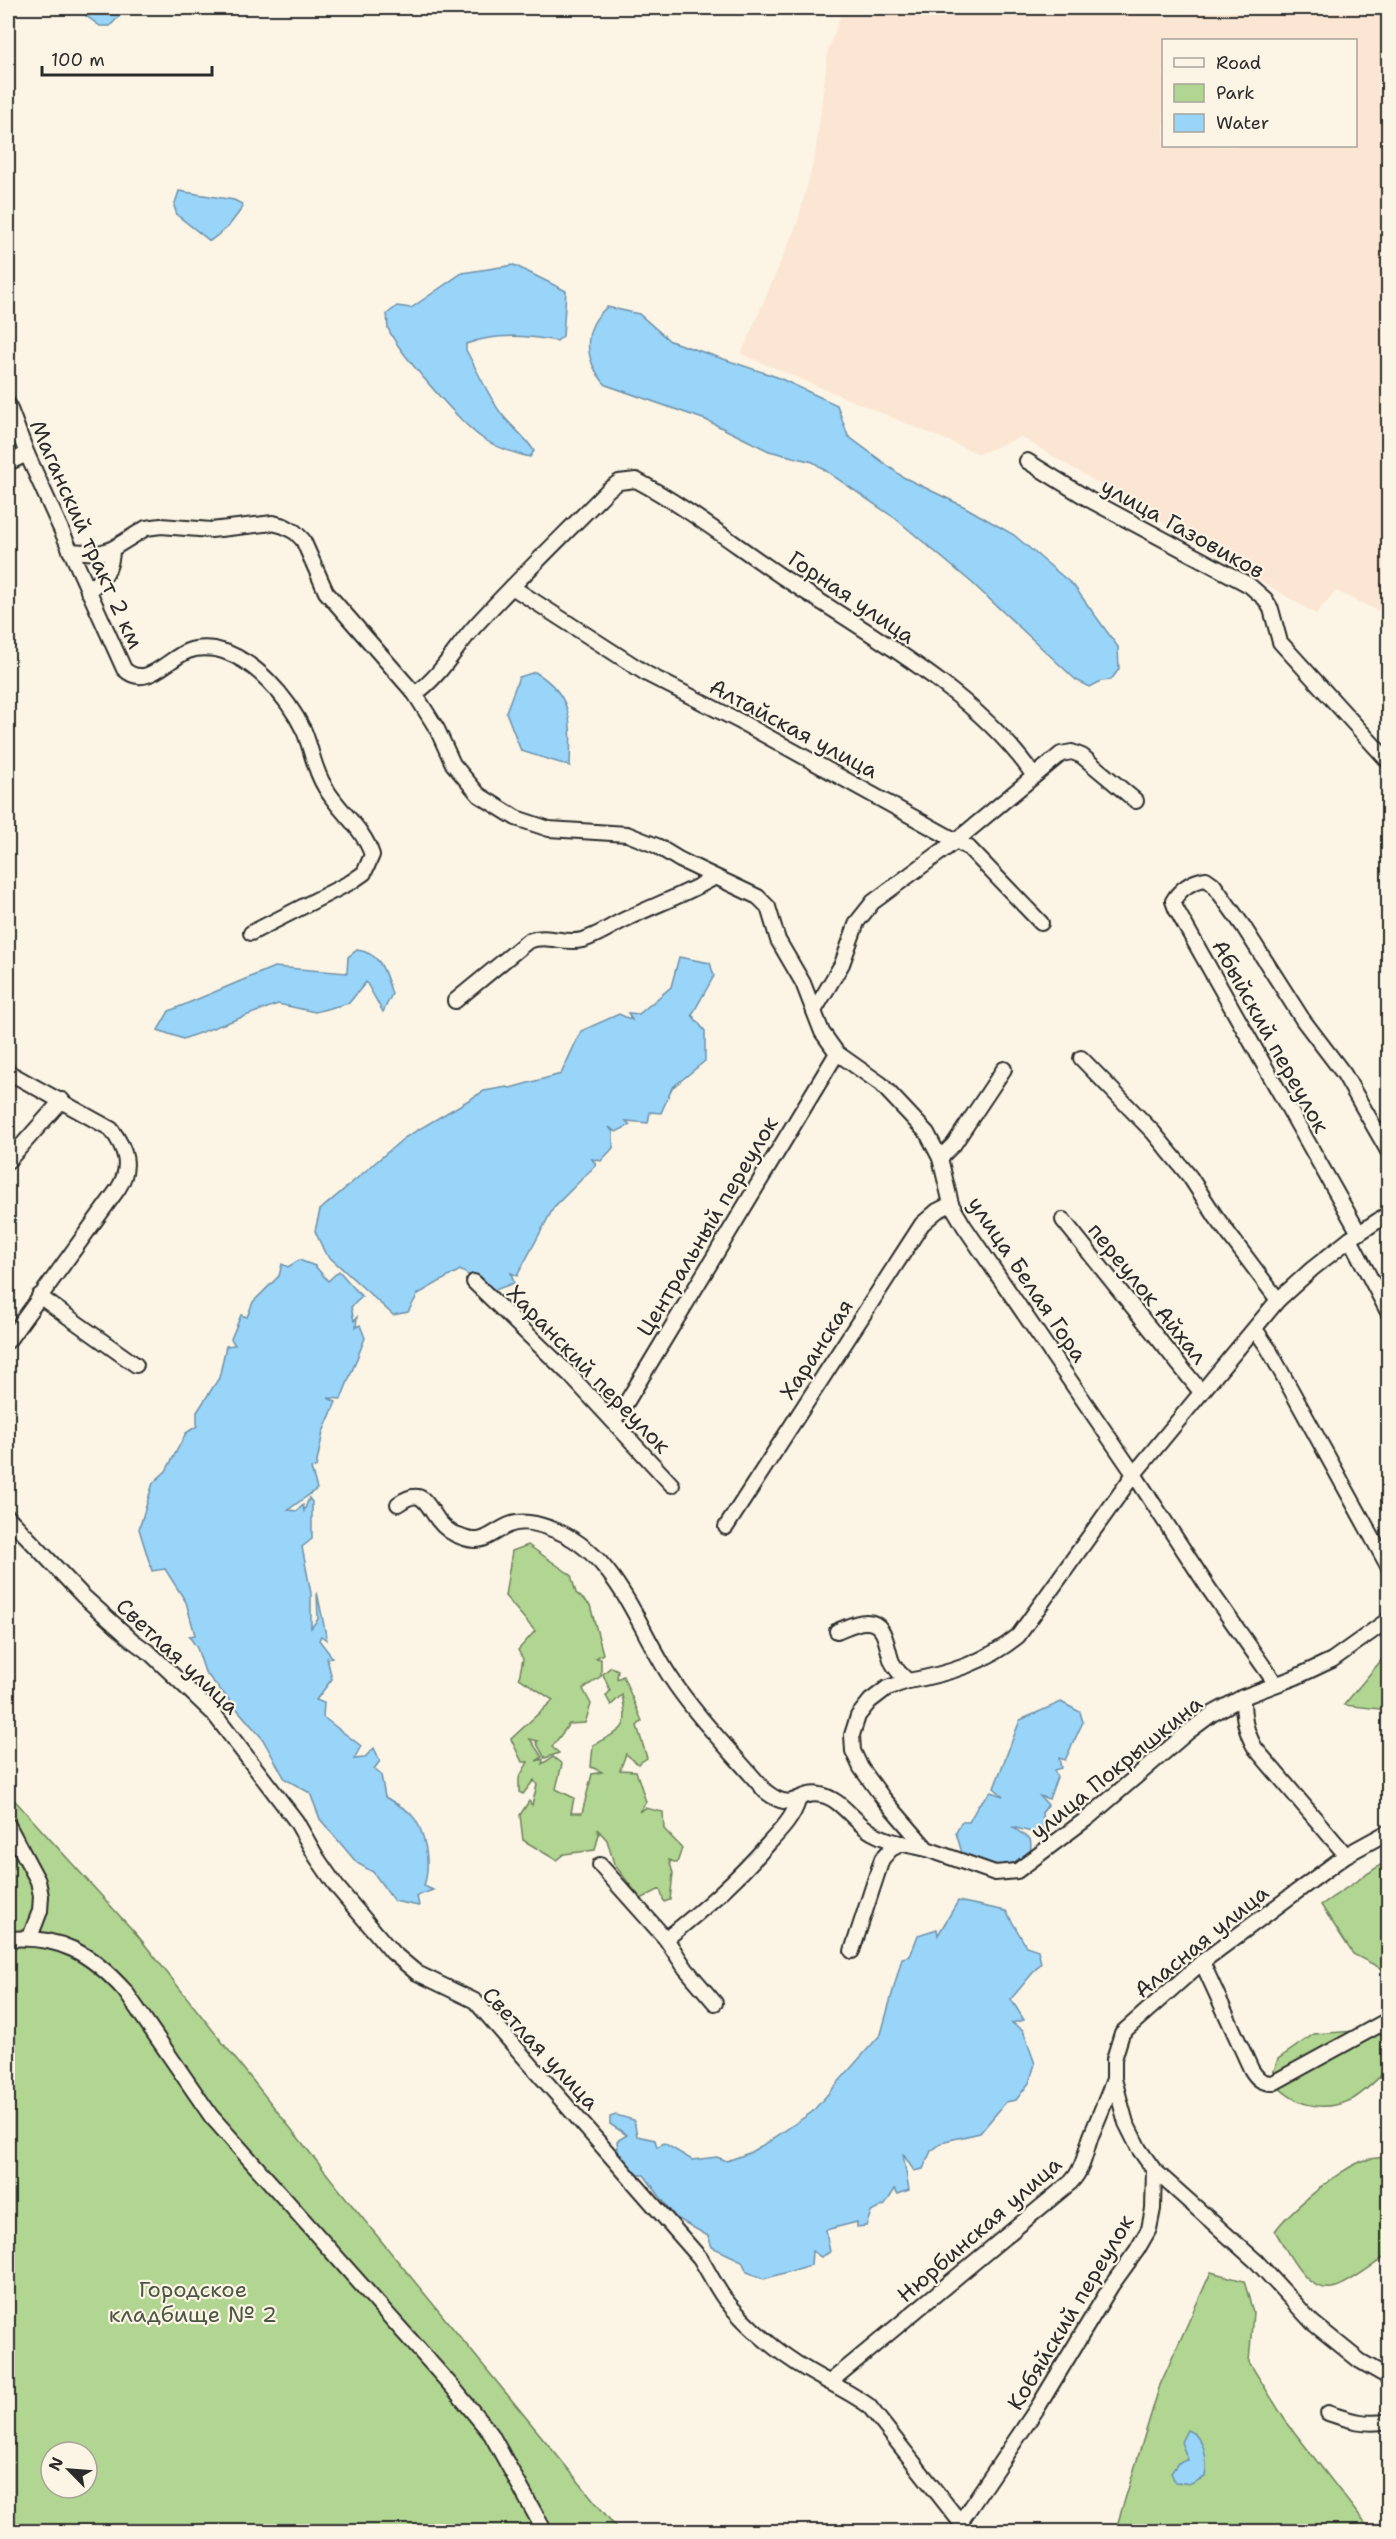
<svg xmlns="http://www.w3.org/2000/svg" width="1396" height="2539" font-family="'Shantell Sans',sans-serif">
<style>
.built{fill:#fbe6d3;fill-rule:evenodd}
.green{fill:#b1d691;stroke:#6e805e;stroke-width:1.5;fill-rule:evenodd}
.water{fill:#99d4f9;stroke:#6d90a7;stroke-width:1.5}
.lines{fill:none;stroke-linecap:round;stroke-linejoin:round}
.minor-casing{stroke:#2b2b2b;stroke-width:18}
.minor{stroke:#fcf5e5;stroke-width:14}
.labels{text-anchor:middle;stroke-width:4.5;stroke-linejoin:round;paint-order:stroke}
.street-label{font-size:22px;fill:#2b2b2b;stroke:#fcf5e5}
.park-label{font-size:22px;fill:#4c5644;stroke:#fcf5e5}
</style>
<rect width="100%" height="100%" fill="#fcf5e5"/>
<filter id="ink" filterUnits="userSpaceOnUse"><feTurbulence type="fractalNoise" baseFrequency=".0167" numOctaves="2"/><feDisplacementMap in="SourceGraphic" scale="12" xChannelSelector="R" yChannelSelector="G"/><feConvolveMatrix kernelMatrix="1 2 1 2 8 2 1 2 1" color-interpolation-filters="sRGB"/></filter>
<g filter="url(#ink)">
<!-- built -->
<path class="built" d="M 843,8 L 1388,8 L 1388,585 L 1378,611 L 1336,591 L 1316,614 L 1021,437 L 979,454 L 741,354 L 797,224 L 815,156 L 828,51 ZM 1164,40 L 1356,40 L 1356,146 L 1164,146 Z"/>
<!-- green -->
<g class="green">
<path d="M 528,1545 L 571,1575 L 576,1593 L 590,1605 L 603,1654 L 596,1658 L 601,1659 L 601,1676 L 583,1689 L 591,1704 L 585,1723 L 569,1724 L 552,1747 L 559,1753 L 545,1758 L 536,1742 L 538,1741 L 530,1739 L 542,1757 L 536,1761 L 543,1759 L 542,1764 L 553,1757 L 562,1764 L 556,1789 L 574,1798 L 571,1813 L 582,1813 L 592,1774 L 602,1772 L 591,1767 L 593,1745 C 623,1728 630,1732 622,1695 L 611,1705 L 606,1696 L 610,1691 L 603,1674 L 611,1667 L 618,1670 L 617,1679 L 623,1676 L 642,1721 L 637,1726 L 647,1758 L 638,1764 L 626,1754 L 620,1770 L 636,1771 L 646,1802 L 639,1812 L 645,1808 L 663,1812 L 664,1829 L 682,1848 L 677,1863 L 669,1860 L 673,1873 L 670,1900 L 664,1902 L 660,1889 L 641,1899 L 614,1864 L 607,1840 L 597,1829 L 599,1834 L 595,1850 L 564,1854 L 556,1860 L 523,1840 L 520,1815 L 529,1801 L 532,1805 L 537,1785 L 534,1780 L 523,1794 L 519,1792 L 519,1778 L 528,1762 L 522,1762 L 511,1739 L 553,1700 L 519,1678 L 523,1659 L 518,1650 L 535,1631 L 505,1596 L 512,1551 Z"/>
<polygon points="1388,1652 1388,1710 1344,1705"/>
<path d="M 8,1793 L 138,1936 L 342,2193 L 619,2531 L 8,2531 ZM 51,2452 L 87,2452 L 87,2488 L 51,2488 Z"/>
<polygon points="1388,1860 1388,1972 1353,1954 1321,1905"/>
<path d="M 1388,2022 L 1388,2069 C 1378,2078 1365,2092 1353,2099 C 1321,2114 1292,2105 1271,2079 L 1278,2059 L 1314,2034 L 1356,2031 Z"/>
<path d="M 1388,2157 L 1388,2255 C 1375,2263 1350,2283 1336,2287 C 1307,2297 1287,2250 1275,2231 C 1290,2210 1337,2172 1360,2162 C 1369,2158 1380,2158 1388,2157 Z"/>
<polygon points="1211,2272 1244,2281 1253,2312 1249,2362 1285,2420 1371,2531 1115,2532 1160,2385"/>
</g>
<!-- water -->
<g class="water">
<polygon points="84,8 126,8 126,9 110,26 100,26 85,15"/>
<polygon points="179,191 234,200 242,204 243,207 228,227 210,241 177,215 174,206"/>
<path d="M 514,265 L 566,291 L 563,336 L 557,341 C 527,335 494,333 466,344 L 466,350 C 477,370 487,393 500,412 C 510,426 526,437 534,451 L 530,457 C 513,453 497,448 482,438 C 462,424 396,350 388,328 C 387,324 388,318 387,314 L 397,306 L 411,308 L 462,273 Z"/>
<path d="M 607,307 L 639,314 L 670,341 L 777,377 L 837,405 L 848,436 L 903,477 L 965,507 L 1014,535 L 1074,586 L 1118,647 L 1119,669 L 1111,680 L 1101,681 L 1090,687 L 1076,680 L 971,582 L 896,519 L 813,462 L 769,451 L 706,420 L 606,385 C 584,361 581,329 607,307 Z"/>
<path d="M 535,672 C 575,696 571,725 570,766 L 521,751 L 506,712 L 519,677 Z"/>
<path d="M 357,950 C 382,953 385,973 392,994 L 383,1012 L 366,982 L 349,1003 L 315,1012 L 278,1004 L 183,1039 L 158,1030 L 169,1011 L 274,967 L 347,973 L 348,957 Z"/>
<polygon points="679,957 710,963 714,976 692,1015 705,1031 705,1061 672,1088 661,1113 650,1112 648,1123 626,1121 630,1125 616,1132 609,1127 613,1132 613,1148 601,1161 592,1159 596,1165 554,1207 517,1276 511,1273 514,1283 495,1290 460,1270 418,1294 408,1312 393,1315 325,1253 315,1231 320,1210 404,1138 484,1091 507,1087 510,1088 561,1074 581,1031 619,1014 632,1020 628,1013 639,1014 671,987"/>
<path d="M 299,1260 L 315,1266 L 328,1281 L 339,1271 L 362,1297 L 351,1307 L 354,1321 L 357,1317 L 356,1327 L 360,1325 L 365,1338 L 341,1399 L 328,1398 L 336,1402 L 323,1432 L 316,1467 L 311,1468 L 317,1489 L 288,1510 L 297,1511 L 303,1505 L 304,1511 L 309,1498 L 312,1502 L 312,1539 L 302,1547 L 311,1593 L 311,1628 L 318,1619 L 317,1592 L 327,1640 L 321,1636 L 319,1640 L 332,1657 L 327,1658 L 332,1679 L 316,1700 L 324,1703 L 323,1717 L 361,1746 L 354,1759 L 364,1758 L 374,1748 L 380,1761 L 374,1769 L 381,1775 L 385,1797 C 393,1802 403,1807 410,1813 C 426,1829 431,1865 424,1886 L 433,1890 L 417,1896 L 419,1906 L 394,1901 L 373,1872 L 357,1863 L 320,1819 L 310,1793 L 285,1779 L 262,1738 L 205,1672 L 197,1648 L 189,1636 L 195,1635 L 186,1602 L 165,1569 L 152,1571 L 139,1529 L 153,1483 L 166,1471 L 186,1433 L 197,1426 L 197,1412 L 219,1378 L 226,1346 L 235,1345 L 231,1339 L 241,1315 L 247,1317 L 253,1302 L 279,1276 L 282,1264 L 288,1267 Z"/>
<path d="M 1061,1702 L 1080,1712 L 1083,1722 L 1065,1760 L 1059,1758 L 1061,1768 L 1054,1770 L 1057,1777 L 1049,1799 L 1040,1796 L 1048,1805 L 1042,1813 L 1044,1829 L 1035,1833 L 1012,1827 L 1030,1839 C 1035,1859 1020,1859 1004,1867 L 963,1856 L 956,1833 L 961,1822 L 969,1822 L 979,1804 L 991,1792 L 1003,1796 L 994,1788 L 1020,1720 Z"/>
<polygon points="958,1901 1006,1911 1026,1946 1038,1950 1041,1963 1011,1999 1024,2020 1012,2023 1023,2030 1035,2064 1029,2083 1016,2100 1006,2102 980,2133 945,2141 931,2151 923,2169 914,2171 903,2154 909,2190 898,2194 895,2189 885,2205 871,2212 866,2226 857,2227 857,2222 826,2230 830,2252 821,2257 812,2251 811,2265 764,2279 747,2272 742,2261 712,2247 708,2236 675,2217 644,2175 629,2175 619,2161 617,2141 627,2135 610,2124 610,2117 616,2115 634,2120 637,2136 655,2140 657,2147 664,2143 692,2160 717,2157 727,2161 749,2153 768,2142 812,2112 881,2034 902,1958 910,1956 918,1935 937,1929 938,1935"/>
<path d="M 1187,2430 C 1205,2436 1208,2460 1205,2477 L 1191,2484 L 1175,2482 L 1171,2473 L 1178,2463 L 1188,2460 L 1181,2442 Z"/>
</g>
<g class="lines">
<!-- minor casing -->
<g class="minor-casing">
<g id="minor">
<path d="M 8,404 L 27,454 L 124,669 C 146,690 167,659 188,651 C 196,648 207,648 215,649 C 254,657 288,698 304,731 C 312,750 314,770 325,787 C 339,812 363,827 372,855 L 364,873 L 351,882 L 251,933"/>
<polyline points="1027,461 1090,500 1249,585 1265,599 1271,609 1280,642 1388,761"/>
<polyline points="8,463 27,454"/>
<polyline points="70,551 99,553 112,549 146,528 161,526 211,530 273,523 284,526 295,532 303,540 326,592 415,694 437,729 453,764 479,795 516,818 549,829 627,834 657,846 680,860 758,897 768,907 778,940 803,983 822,1032 837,1053 881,1084 927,1133 940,1158 951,1204 964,1226 1134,1474 1209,1589 1276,1684"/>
<polyline points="512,587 647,674 741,722 969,848 1041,923"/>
<path d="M 88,591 C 104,579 112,569 112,549"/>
<path d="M 415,694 C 441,676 455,648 476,625 C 519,578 565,534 609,489 L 619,482 L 636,480 C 685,506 735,545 781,576 C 865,632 977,692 1034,776"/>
<path d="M 455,1001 L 528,941 C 549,933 563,945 582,940 C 598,936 612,925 628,918 C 657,904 687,894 715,877"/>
<polyline points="814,1011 842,964 857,922 873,902 957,840 1061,754 1072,752 1082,756 1136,801"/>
<polyline points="1081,1058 1153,1132 1190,1177 1216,1217 1278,1300"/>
<path d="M 8,1072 L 111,1129 C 126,1149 132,1167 118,1189 L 8,1341"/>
<polyline points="940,1158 954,1144 1004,1069"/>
<polyline points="8,1161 62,1100"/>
<polyline points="1063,1220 1201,1392"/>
<path d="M 1359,1233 L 1176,909 L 1173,901 C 1180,889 1192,881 1206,879 L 1213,884 L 1243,926 L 1303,1020 L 1344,1074 L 1388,1151"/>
<polyline points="1350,1239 1388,1312"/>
<polyline points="474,1282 570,1375 672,1485"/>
<polyline points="39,1296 136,1365"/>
<polyline points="1255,1329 1268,1348 1388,1566"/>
<polyline points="612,1420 620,1413 837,1053"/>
<path d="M 398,1504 C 422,1487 425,1502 438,1520 C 444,1528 454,1535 464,1538 C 484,1545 491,1533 509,1525 C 521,1520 536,1523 549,1528 C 615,1550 635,1622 669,1675 C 696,1717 733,1753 765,1791 C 795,1815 796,1790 821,1795 C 842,1799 854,1823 873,1833 C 889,1842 909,1845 927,1849"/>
<path d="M 8,1517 L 83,1596 L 133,1641 L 151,1654 L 214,1714 L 296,1821 L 317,1858 L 337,1887 L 392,1952 L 417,1973 L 475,2001 L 700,2258 C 708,2271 715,2285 724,2298 C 746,2326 778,2353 809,2371 C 829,2383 850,2392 869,2406 L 968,2532"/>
<polyline points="726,1527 922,1224 937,1211 951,1204"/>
<path d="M 837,1631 C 845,1628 856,1622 865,1622 C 887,1621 886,1648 892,1662 C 896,1670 901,1675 908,1681 C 949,1674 986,1662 1018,1636 L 1134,1474 L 1278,1300 L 1312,1269 L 1350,1239 L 1388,1214"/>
<polyline points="908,1681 887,1688 870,1701 858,1716 852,1735 853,1751 861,1768 883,1798 927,1849 995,1873 1017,1871 1089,1817 1188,1732 1212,1714 1243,1697 1296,1677 1332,1660 1388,1620"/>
<path d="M 1243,1697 C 1243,1717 1245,1730 1255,1748 L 1346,1855"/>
<polyline points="8,1825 38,1881 41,1896 40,1911 30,1937"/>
<polyline points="600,1865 666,1939"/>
<path d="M 8,1939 C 59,1935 91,1953 125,1991 L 211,2116 L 455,2390 L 491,2434 L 545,2532"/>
<polyline points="852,1951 882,1859 891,1849 903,1843"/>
<path d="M 1202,1962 L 1251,2069 C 1257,2079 1262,2083 1273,2083 L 1388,2020"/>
<path d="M 715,2003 L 686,1969 L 666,1939 C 705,1908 736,1881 769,1843 C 781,1830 793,1818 798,1801"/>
<polyline points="1154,2170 1257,2262 1313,2323 1360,2361 1388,2377"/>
<path d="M 830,2382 L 1071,2182 C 1084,2168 1085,2153 1091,2136 C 1099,2116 1107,2098 1114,2079"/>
<path d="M 1328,2413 C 1348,2420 1367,2426 1388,2421"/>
<polyline points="961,2521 1038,2407 1111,2286 1137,2250 1149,2229 1153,2209 1154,2170 1139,2149 1126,2123 1114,2079 1114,2059 1122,2033 1202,1962 1346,1855 1388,1832"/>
</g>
</g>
<!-- minor -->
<use href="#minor" class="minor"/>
</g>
</g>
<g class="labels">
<!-- street labels -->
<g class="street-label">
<text transform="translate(1183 528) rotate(29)" y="8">улица Газовиков</text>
<text transform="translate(87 534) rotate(66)" y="8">Маганский тракт 2 км</text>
<text transform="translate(852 597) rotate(34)" y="8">Горная улица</text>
<text transform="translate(794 728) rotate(28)" y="8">Алтайская улица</text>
<text transform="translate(1271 1036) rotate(61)" y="8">Абыйский переулок</text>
<text transform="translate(707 1226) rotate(-59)" y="8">Центральный переулок</text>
<text transform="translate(1028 1279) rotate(56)" y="8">улица Белая Гора</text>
<text transform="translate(1148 1293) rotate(51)" y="8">переулок Айхал</text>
<text transform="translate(816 1349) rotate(-57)" y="8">Харанская</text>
<text transform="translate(589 1369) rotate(46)" y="8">Харанский переулок</text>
<text transform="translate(178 1656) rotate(43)" y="8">Светлая улица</text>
<text transform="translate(1116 1767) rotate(-39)" y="8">улица Покрышкина</text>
<text transform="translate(1201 1941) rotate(-39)" y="8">Аласная улица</text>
<text transform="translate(541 2048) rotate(47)" y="8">Светлая улица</text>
<text transform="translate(979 2229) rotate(-41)" y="8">Нюрбинская улица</text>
<text transform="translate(1070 2312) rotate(-59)" y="8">Кобяйский переулок</text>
</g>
<!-- park labels -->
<g class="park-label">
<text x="193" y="2297">Городское<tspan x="193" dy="25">кладбище № 2</tspan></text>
</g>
</g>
<!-- margin -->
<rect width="1396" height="2539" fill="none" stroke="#fcf5e5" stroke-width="30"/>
<rect x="15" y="15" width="1366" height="2509" fill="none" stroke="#2b2b2b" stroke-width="2" filter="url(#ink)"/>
<!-- legend -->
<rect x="1162" y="39" width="195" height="108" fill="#fcf5e5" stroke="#a8a49b" stroke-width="1.5"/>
<rect x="1174" y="58" width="30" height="9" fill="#fcf5e5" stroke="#a8a49b" stroke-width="1.5"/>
<text x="1216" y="69" font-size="18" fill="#2b2b2b">Road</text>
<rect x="1174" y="84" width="30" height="18" fill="#b1d691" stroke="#a8a49b" stroke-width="1.5"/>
<text x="1216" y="99" font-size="18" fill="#2b2b2b">Park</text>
<rect x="1174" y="114" width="30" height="18" fill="#99d4f9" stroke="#a8a49b" stroke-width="1.5"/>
<text x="1216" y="129" font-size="18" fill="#2b2b2b">Water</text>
<!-- north arrow -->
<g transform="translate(69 2470) rotate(295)"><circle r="28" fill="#fcf5e5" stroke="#a8a49b" stroke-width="1.5"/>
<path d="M0-4.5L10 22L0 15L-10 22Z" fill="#2b2b2b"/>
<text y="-9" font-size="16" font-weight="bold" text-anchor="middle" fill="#2b2b2b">N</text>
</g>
<!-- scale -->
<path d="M42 66v9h170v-9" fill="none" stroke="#2b2b2b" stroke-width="3"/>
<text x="51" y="66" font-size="18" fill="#2b2b2b" stroke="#fcf5e5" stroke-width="4.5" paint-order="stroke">100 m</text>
</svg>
